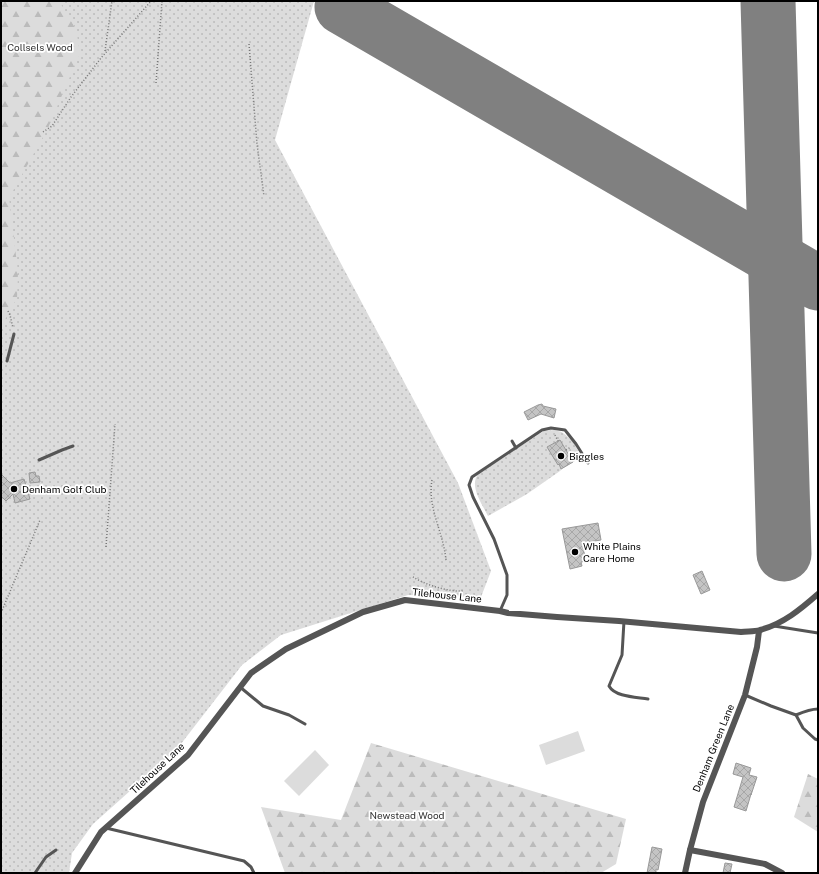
<svg xmlns="http://www.w3.org/2000/svg" width="819" height="874" font-family="'Public Sans',sans-serif">
<style>
.grass{fill:url(#grass-dots)}
.forest{fill:url(#forest-firs)}
.pitch{fill:#dcdcdc}
.lines{fill:none;stroke-linecap:round;stroke-linejoin:round}
.runway{stroke:#808080;stroke-width:55}
.building{fill:url(#building-cross-hatch);stroke:#999}
.path{stroke:#777;stroke-width:1.5;stroke-dasharray:1 2;stroke-linecap:butt}
.service{stroke:#555;stroke-width:3}
.minor{stroke:#555;stroke-width:6}
.poi-dot{fill:#000;stroke:#fff;stroke-width:1.5}
.labels{text-anchor:middle;stroke-width:3.5;stroke-linejoin:round;paint-order:stroke}
.park-label{font-size:10px;fill:#333;stroke:#fff}
.poi-label{font-size:10px;fill:#000;stroke:#fff;text-anchor:start}
.street-label{font-size:10px;fill:#000;stroke:#fff}
</style>
<defs>
<pattern id="grass-dots" width="8" height="8" patternUnits="userSpaceOnUse"><rect width="8" height="8" fill="#dcdcdc"/><path d="M2 2h.1M6 6h.1" fill="none" stroke="#bbb" stroke-width="1.8" stroke-linecap="round"/></pattern>
<pattern id="forest-firs" width="22" height="20" patternUnits="userSpaceOnUse"><rect width="22" height="20" fill="#dcdcdc"/><path d="M5 1l3.5 6h-7zM16 11l3.5 6h-7z" fill="#bbb"/></pattern>
<pattern id="building-cross-hatch" width="8" height="8" patternUnits="userSpaceOnUse"><rect width="8" height="8" fill="#c4c4c4"/><path d="M0 0l8 8M0 8l8-8" fill="none" stroke="#a7a7a7"/></pattern>
</defs>
<rect width="100%" height="100%" fill="#fff"/>
<!-- grass -->
<g class="grass">
<polygon points="1,1 314,1 275,140 458,483 491,571 481,597 408,595 281,635 242,665 177,749 93,824 72,853 69,873 1,873"/>
<path d="M 554,430 C 557,431 561,431 563,433 C 571,438 581,450 578,459 L 562,469 L 560,471 L 527,494 L 488,516 C 482,504 468,485 479,473 L 544,431 Z"/>
</g>
<!-- forest -->
<g class="forest">
<polygon points="1,1 59,1 76,29 80,53 48,128 9,198 18,272 17,298 1,327"/>
<polygon points="371,743 626,819 616,864 601,873 285,873 261,807 341,820"/>
<polygon points="808,774 818,779 818,832 794,817"/>
</g>
<!-- pitch -->
<g class="pitch">
<polygon points="578,731 585,751 546,765 539,745"/>
<polygon points="315,750 329,765 299,796 284,781"/>
</g>
<g class="lines">
<!-- runway -->
<g class="runway">
<polyline points="768,1 784,554"/>
<polyline points="342,7 818,283"/>
</g>
</g>
<!-- building -->
<g class="building">
<polygon points="542,404 543,406 556,409 554,418 541,414 528,420 524,412 538,405"/>
<polygon points="560,440 573,462 561,469 559,464 558,465 547,447"/>
<polygon points="35,472 36,476 39,476 40,482 30,483 29,473"/>
<polygon points="1,474 10,483 24,479 30,499 15,503 13,494 6,501 1,496"/>
<polygon points="598,523 601,540 582,543 586,561 581,562 582,566 570,569 562,529"/>
<polygon points="702,571 710,590 701,594 693,575"/>
<polygon points="736,763 751,768 749,775 757,777 751,795 751,794 746,811 734,807 743,777 733,774"/>
<polygon points="652,847 662,849 658,870 656,869 656,873 647,873"/>
<polygon points="725,863 732,864 730,873 723,873"/>
</g>
<g class="lines">
<!-- path -->
<g class="path">
<polyline points="249,44 257,144 264,196"/>
<polyline points="105,51 112,1"/>
<polyline points="156,83 162,1"/>
<polyline points="43,132 52,126 71,97 101,58 151,1"/>
<polyline points="8,311 10,315 13,328"/>
<polyline points="555,435 558,441"/>
<polyline points="566,450 571,447"/>
<path d="M 432,480 C 427,508 444,533 446,561"/>
<polyline points="106,547 115,424"/>
<path d="M 413,577 C 426,585 448,592 463,591"/>
<polyline points="1,613 40,520"/>
</g>
<!-- service -->
<g class="service">
<polyline points="7,361 14,334"/>
<polyline points="512,441 516,448"/>
<polyline points="39,460 62,450 73,446"/>
<polyline points="500,611 507,595 507,575 494,539 473,497 469,485 472,477 542,430 551,428 565,430 576,444 588,463"/>
<path d="M 624,621 L 622,655 L 609,686 C 615,697 636,697 648,699"/>
<polyline points="774,626 818,633"/>
<polyline points="240,687 263,706 289,715 305,724"/>
<polyline points="745,695 771,706 796,715 803,728 815,739 818,740"/>
<path d="M 796,715 C 803,712 810,709 818,709"/>
<polyline points="106,828 244,861 251,867 254,873"/>
<polyline points="35,873 46,857 56,850"/>
</g>
<!-- minor -->
<g class="minor">
<polyline points="690,850 765,864 782,873"/>
<path d="M 75,873 L 101,832 L 188,755 L 251,673 L 286,649 L 363,612 L 405,600 L 500,611 L 508,613 L 557,617 L 619,621 L 741,632 C 747,631 754,632 760,630 C 783,624 801,609 818,594"/>
<polyline points="685,873 690,850 703,802 745,695 757,647 759,631"/>
</g>
</g>
<!-- markers -->
<g class="poi-dot">
<circle cx="561" cy="456" r="4"/>
<circle cx="14" cy="489" r="4"/>
<circle cx="575" cy="552" r="4"/>
</g>
<g class="labels">
<!-- park labels -->
<g class="park-label">
<text x="40" y="51">Collsels Wood</text>
<text x="407" y="819">Newstead Wood</text>
</g>
<!-- poi labels -->
<g class="poi-label">
<text x="569" y="460">Biggles</text>
<text x="22" y="493">Denham Golf Club</text>
<text x="583" y="550">White Plains<tspan x="583" dy="12">Care Home</tspan></text>
</g>
<!-- street labels -->
<g class="street-label">
<text transform="translate(447 595) rotate(6)" y="4">Tilehouse Lane</text>
<text transform="translate(713 748) rotate(-68)" y="4">Denham Green Lane</text>
<text transform="translate(157 768) rotate(-43)" y="4">Tilehouse Lane</text>
</g>
</g>
<!-- border -->
<rect width="819" height="874" fill="none" stroke="#000000" stroke-width="4"/>
</svg>
